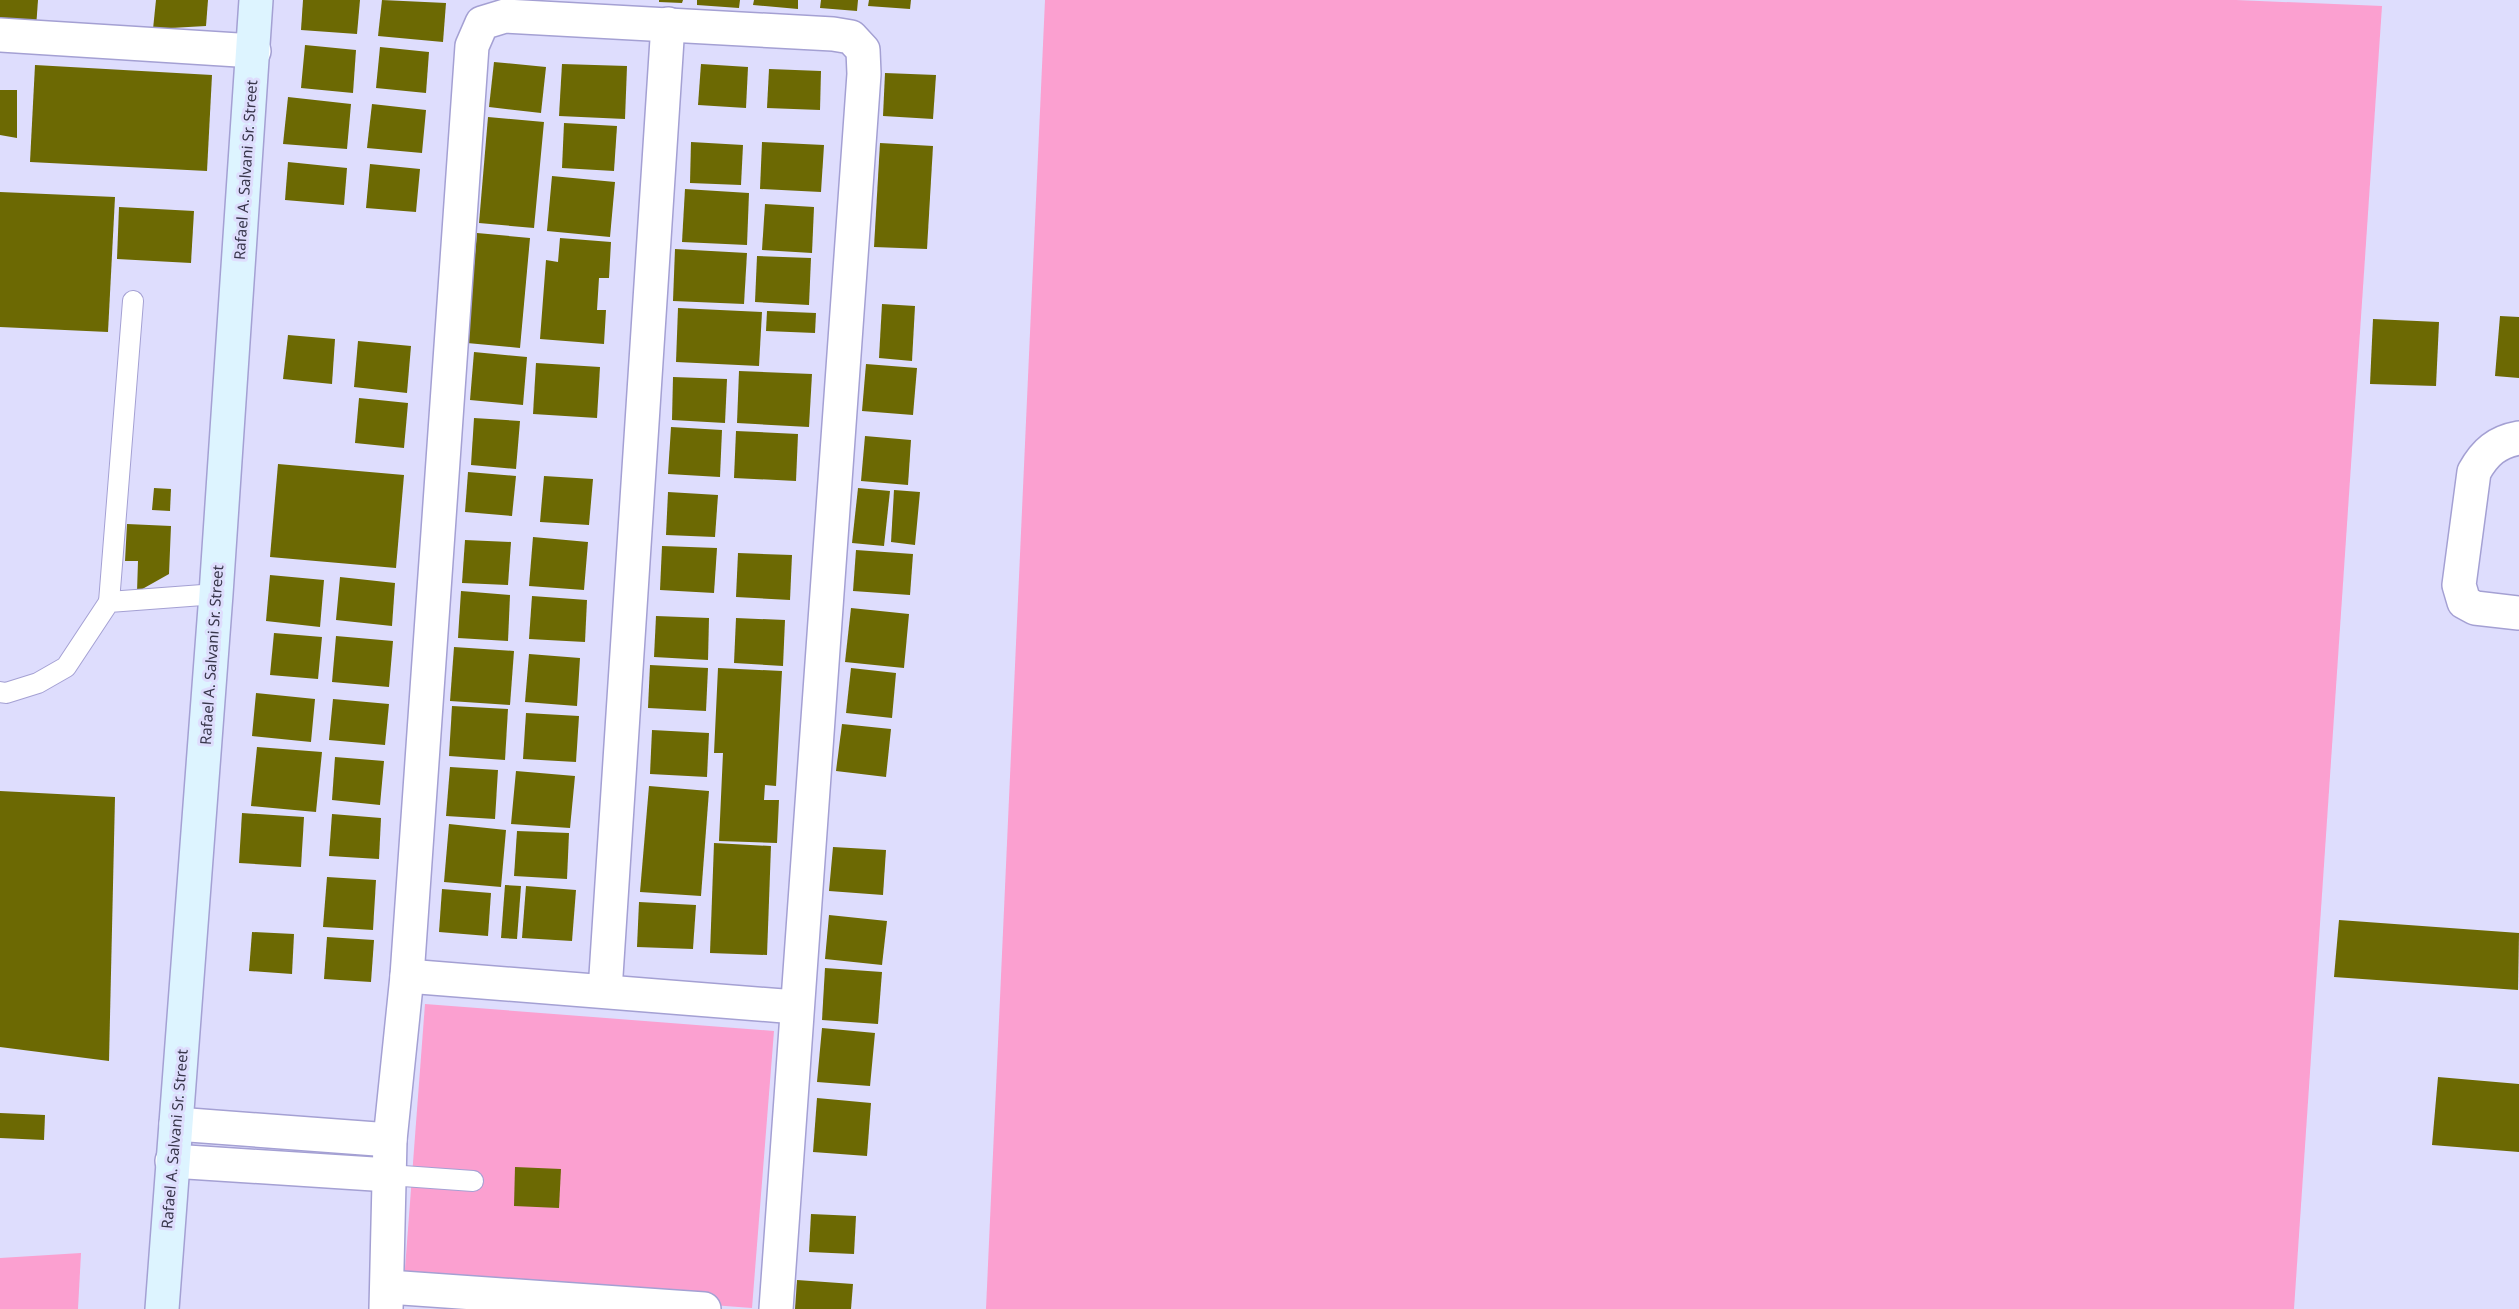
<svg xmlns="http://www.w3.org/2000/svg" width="2519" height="1309" font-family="'Noto Sans',sans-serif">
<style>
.green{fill:#fba0d0}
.building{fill:#6c6903}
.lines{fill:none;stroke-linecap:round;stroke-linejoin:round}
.lane-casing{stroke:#a4a0d3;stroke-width:22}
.street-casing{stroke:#a4a0d3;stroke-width:36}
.secondary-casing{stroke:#a4a0d3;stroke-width:36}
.lane{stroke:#fff;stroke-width:20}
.street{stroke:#fff;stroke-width:33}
.secondary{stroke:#ddf4ff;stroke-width:33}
.labels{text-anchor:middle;stroke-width:6;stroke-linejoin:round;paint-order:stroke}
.street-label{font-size:15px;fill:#38364b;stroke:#deddfd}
</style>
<rect width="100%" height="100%" fill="#deddfd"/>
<!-- green -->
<g class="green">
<polygon points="1045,0 2236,0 2382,6 2294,1309 986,1309"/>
<polygon points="425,1004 774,1031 752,1308 404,1282"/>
<polygon points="81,1253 78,1309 0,1309 0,1258"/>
</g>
<!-- building -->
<g class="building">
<polygon points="0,0 38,0 36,28 0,26"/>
<polygon points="156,0 208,0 206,26 153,29"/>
<polygon points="303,0 360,0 357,34 301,30"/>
<polygon points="382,0 446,3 443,42 378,36"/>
<polygon points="659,0 683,0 682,3 659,2"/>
<polygon points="697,0 740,0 739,8 697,5"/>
<polygon points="754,0 798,0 798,9 753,5"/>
<polygon points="821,0 858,0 857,11 820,8"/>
<polygon points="869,0 911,0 910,9 868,6"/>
<polygon points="305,45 356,50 353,93 301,88"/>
<polygon points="380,47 429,52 426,93 376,88"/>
<polygon points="494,62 546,67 541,113 489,107"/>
<polygon points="562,64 627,66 625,119 559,116"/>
<polygon points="701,64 748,67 746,108 698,105"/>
<polygon points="35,65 212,75 207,171 30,162"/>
<polygon points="769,69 821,71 820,110 767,108"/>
<polygon points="885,73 936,75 933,119 883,116"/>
<polygon points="0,90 17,90 17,138 0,135"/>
<polygon points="288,97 351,104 347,149 283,144"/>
<polygon points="372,104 426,110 422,153 367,148"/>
<polygon points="488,117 544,122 534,228 479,223"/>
<polygon points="564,123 617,126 614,171 562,168"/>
<polygon points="691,142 743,145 741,185 690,183"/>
<polygon points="762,142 824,145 821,192 760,189"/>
<polygon points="880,143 933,146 927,249 874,247"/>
<polygon points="288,162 347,168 344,205 285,200"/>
<polygon points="370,164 420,169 416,212 366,208"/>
<polygon points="552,176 615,182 610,237 547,231"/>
<polygon points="685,189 749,193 747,245 682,242"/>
<polygon points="0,192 115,197 108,332 0,327"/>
<polygon points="765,204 814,207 812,253 762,250"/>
<polygon points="119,207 194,211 191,263 117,259"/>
<polygon points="477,233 530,238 520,348 467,343"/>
<polygon points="560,238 611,242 609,278 599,278 597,310 606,310 604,344 540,339 546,260 558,262"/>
<polygon points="675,249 747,253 744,304 673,301"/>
<polygon points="757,256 811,258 809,305 755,302"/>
<polygon points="882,304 915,306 912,361 879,358"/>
<polygon points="678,308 762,312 759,366 676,362"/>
<polygon points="767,311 816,313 815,333 766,331"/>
<polygon points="2500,316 2519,317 2519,378 2495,376"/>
<polygon points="2373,319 2439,322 2436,386 2370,384"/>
<polygon points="288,335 335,339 332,384 283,379"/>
<polygon points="358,341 411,346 407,393 354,387"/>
<polygon points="474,352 527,357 523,405 470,400"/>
<polygon points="536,363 600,367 597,418 533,414"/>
<polygon points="866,364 917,368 913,415 862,411"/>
<polygon points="739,371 812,374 809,427 737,423"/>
<polygon points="673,377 727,379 725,423 672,420"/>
<polygon points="359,398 408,403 404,448 355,443"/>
<polygon points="474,418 520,421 516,469 471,465"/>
<polygon points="671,427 722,430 720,477 668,474"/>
<polygon points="736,431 798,434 796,481 734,478"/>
<polygon points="865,436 911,440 908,485 861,481"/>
<polygon points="278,464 404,475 396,568 270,557"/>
<polygon points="468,472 516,476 512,516 465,512"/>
<polygon points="544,476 593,479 589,525 540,522"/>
<polygon points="154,488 171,489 170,511 152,510"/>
<polygon points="858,488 890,491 884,546 852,543"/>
<polygon points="894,490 920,492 915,545 891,542"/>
<polygon points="668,492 718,495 715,537 666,535"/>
<polygon points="127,524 171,526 169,574 137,592 138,561 125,561"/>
<polygon points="533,537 588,542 584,590 529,586"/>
<polygon points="465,540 511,542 508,585 462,583"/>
<polygon points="662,546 717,548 714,593 660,590"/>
<polygon points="856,550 913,554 910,595 853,591"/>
<polygon points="738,553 792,555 790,600 736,597"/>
<polygon points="270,575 324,580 320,627 266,621"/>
<polygon points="340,577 395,583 392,626 336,620"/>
<polygon points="461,591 510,595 508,641 458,638"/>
<polygon points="532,596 587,600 585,642 529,639"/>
<polygon points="851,608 909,614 904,668 845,662"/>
<polygon points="656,616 709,618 708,660 654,657"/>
<polygon points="736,618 785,620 783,666 734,663"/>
<polygon points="274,633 322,637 318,679 270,675"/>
<polygon points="336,636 393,641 389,687 332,682"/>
<polygon points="454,647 514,651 510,705 450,701"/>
<polygon points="529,654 580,658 577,706 525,702"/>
<polygon points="650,665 708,668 706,711 648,708"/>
<polygon points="718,668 782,671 776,786 765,785 764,800 779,800 777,843 719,841 723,753 714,753"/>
<polygon points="851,668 896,673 892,718 846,713"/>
<polygon points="256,693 315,699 311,742 252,736"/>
<polygon points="333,699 389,704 385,745 329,740"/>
<polygon points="452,706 508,709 505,760 449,756"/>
<polygon points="526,713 579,716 576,762 523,759"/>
<polygon points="842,724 891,729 886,777 836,771"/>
<polygon points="652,730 709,733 707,777 650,774"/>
<polygon points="257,747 322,752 316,812 251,806"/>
<polygon points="335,757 384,761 380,805 332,800"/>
<polygon points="450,767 498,770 495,819 446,816"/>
<polygon points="516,771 575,776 570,828 511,824"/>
<polygon points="649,786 709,791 701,896 640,892"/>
<polygon points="0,791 115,797 109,1061 0,1047"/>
<polygon points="242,813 304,817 301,867 239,863"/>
<polygon points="332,814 381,818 379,859 329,856"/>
<polygon points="449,824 506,830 501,887 444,882"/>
<polygon points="517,831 569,833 567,879 514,876"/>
<polygon points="714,843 771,846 767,955 710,953"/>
<polygon points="833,847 886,850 883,895 829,891"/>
<polygon points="327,877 376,880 373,930 323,927"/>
<polygon points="505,885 521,886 517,939 501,938"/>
<polygon points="526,886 576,890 572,941 522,938"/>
<polygon points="442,889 491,893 488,936 439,932"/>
<polygon points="639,902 696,905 693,949 637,947"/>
<polygon points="829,915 887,921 882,965 825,959"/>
<polygon points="2339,920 2519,933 2518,990 2334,977"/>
<polygon points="252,932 294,934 292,974 249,971"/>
<polygon points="327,937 374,940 371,982 324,979"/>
<polygon points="825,968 882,972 878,1024 822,1020"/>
<polygon points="822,1028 875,1033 870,1086 817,1082"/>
<polygon points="2438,1077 2519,1084 2519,1152 2432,1145"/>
<polygon points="817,1098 871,1103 867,1156 813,1152"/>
<polygon points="0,1113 45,1115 44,1140 0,1138"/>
<polygon points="515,1167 561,1169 559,1208 514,1206"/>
<polygon points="811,1214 856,1216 854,1254 809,1252"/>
<polygon points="797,1280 853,1284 851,1309 795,1309"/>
</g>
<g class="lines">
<!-- lane casing -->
<g class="lane-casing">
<g id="lane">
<polyline points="109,602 133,301"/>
<polyline points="0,692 6,693 38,683 66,667 109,602 216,594"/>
<polyline points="389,1175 473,1181"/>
</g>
</g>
<!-- street casing -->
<g class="street-casing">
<g id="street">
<polyline points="0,35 254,51"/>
<path d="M 2519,438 C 2497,442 2485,452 2474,472 L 2459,585 L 2464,602 L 2475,608 L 2519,613"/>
<polyline points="407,976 796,1007"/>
<polyline points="605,991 668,24"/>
<polyline points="176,1124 390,1140"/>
<polyline points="172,1161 389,1175"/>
<polyline points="388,1287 704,1309"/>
<polyline points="386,1309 390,1140 407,976 472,46 482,23 505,16 833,34 851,37 863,50 864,74 776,1309"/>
</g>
</g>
<!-- secondary casing -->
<g class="secondary-casing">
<polyline id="secondary" points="162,1309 216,594 256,0"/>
</g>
<!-- lane -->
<use href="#lane" class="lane"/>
<!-- street -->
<use href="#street" class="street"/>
<!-- secondary -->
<use href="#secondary" class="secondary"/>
</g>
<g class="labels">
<!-- street labels -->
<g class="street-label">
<text transform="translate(246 170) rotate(-86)" y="5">Rafael A. Salvani Sr. Street</text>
<text transform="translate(212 655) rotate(-86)" y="5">Rafael A. Salvani Sr. Street</text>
<text transform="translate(175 1139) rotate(-85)" y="5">Rafael A. Salvani Sr. Street</text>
</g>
</g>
</svg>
